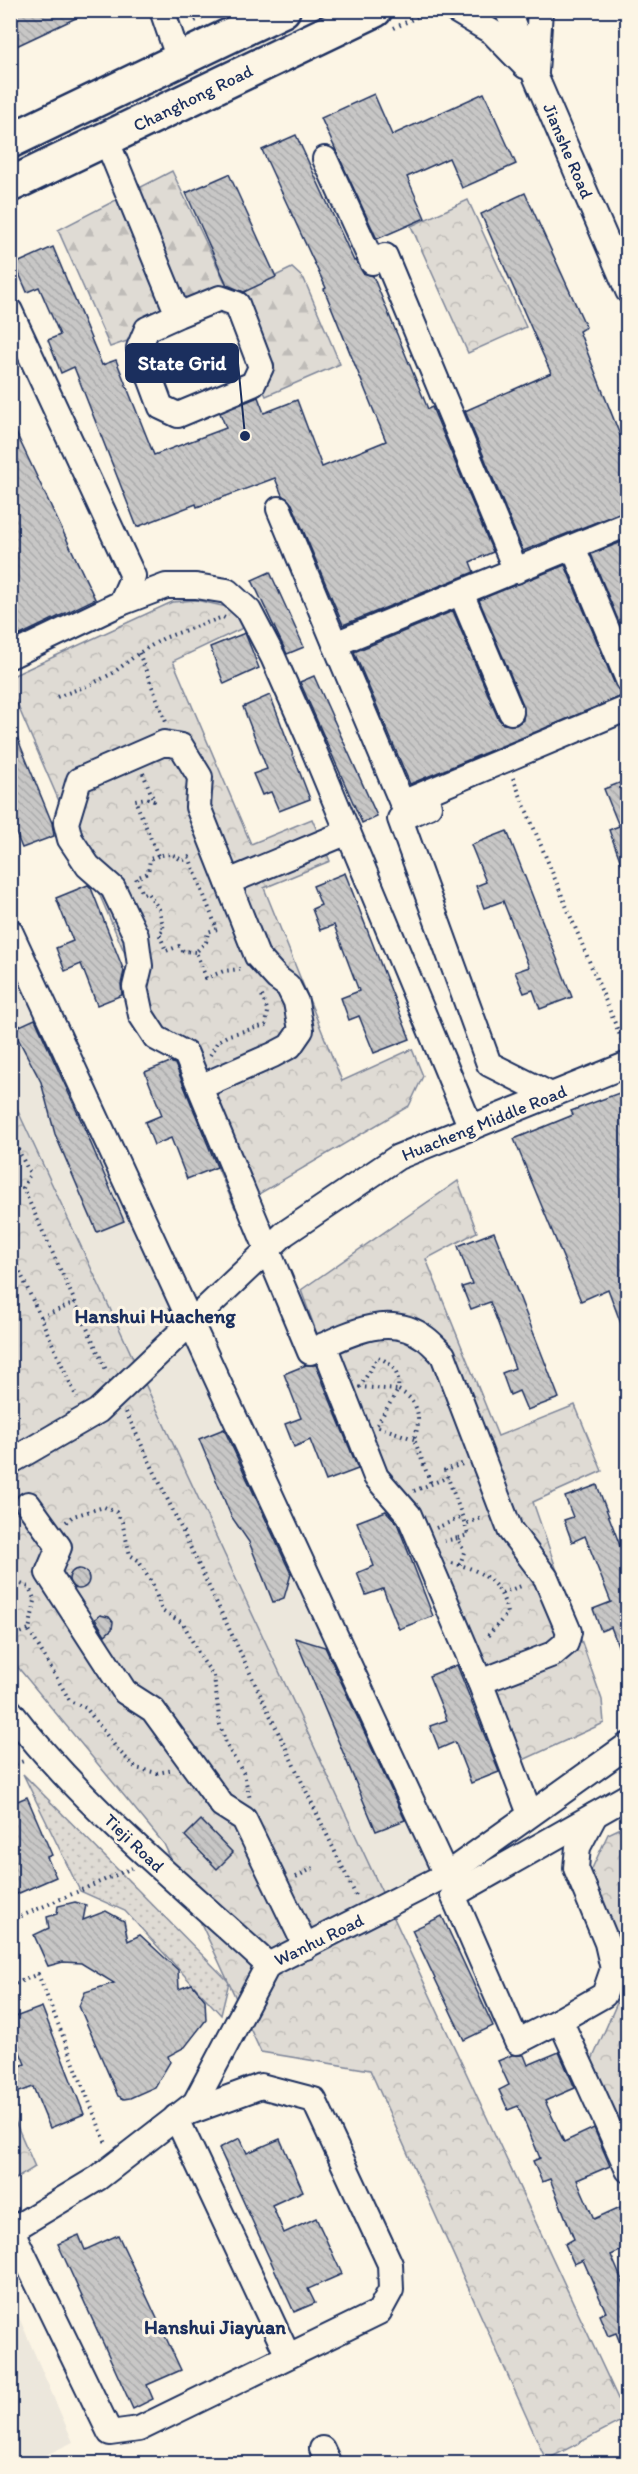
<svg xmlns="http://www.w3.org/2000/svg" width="638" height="2474" font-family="Itim,sans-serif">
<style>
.built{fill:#ece7dc}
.grass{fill:url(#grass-dots);stroke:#7d8599;stroke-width:1.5}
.forest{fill:url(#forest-firs);stroke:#7d8599;stroke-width:1.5}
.park{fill:url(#park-crowns);stroke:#7d8599;stroke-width:1.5}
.building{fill:url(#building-back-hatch);stroke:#1b2f5e;stroke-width:1.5}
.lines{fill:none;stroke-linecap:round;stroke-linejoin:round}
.minor-casing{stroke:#1b2f5e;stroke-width:28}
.highway-casing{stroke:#1b2f5e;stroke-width:38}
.path{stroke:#1b2f5e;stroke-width:4;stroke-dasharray:1.5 4.5;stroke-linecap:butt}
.minor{stroke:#fcf5e5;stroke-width:24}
.highway{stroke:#fcf5e5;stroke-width:33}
.labels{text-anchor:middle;stroke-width:6;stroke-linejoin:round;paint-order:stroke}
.street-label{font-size:18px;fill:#1b2f5e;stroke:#fcf5e5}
.neighbourhood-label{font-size:20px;font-weight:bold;fill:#1b2f5e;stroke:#fcf5e5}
.leader{fill:none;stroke:#1b2f5e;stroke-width:2}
.callout-dot{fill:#1b2f5e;stroke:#fcf5e5;stroke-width:2}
.callout{fill:#1b2f5e;stroke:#1b2f5e;stroke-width:2}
.callout-label{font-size:20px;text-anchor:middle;font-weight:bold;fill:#fff}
</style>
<defs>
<pattern id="grass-dots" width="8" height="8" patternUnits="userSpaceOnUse" patternTransform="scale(1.5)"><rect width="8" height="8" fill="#dfdbd4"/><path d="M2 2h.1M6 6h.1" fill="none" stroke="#bfbcb8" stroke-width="1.8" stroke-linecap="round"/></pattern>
<pattern id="forest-firs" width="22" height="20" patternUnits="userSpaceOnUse" patternTransform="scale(1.5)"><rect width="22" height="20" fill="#dfdbd4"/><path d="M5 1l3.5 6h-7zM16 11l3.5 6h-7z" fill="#bfbcb8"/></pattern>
<pattern id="park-crowns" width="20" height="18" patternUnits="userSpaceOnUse" patternTransform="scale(1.5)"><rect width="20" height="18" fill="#dfdbd4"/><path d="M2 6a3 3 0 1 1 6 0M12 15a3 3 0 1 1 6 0" fill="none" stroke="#bfbcb8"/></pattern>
<pattern id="building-back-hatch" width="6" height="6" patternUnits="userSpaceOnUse" patternTransform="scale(1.5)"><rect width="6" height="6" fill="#c8c7c6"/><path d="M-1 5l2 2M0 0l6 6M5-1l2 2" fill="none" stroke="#ababac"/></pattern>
</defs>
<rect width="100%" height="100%" fill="#fcf5e5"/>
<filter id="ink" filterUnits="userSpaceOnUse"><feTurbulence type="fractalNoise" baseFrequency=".0167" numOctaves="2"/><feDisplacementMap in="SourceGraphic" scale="12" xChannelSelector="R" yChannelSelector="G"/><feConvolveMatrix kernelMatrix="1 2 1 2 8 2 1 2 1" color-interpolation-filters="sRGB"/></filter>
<g filter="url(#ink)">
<!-- built -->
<g class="built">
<polygon points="10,931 446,1875 388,1906 11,1094"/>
<polygon points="11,2299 73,2442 30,2463 11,2463"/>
</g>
<!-- grass -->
<polygon class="grass" points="23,1774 229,1982 221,2015 125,1911 80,1891"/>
<!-- forest -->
<polygon class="forest" points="172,171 232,297 292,268 304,279 340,364 266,396 232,321 216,310 110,347 58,230"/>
<!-- park -->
<g class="park">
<polygon points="468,200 526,327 468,353 411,226"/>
<polygon points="196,600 227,607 249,625 173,661 251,844 312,819 330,861 264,888 342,1081 412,1049 423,1076 409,1106 235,1208 11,690 10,677 172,602"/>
<polygon points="10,1094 627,2418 546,2460 370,2070 261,2052 164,1844 11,1659"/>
<polygon points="458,1181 477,1232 426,1259 498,1436 575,1405 602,1471 533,1502 602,1700 604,1723 521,1761 404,1520 374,1491 301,1290"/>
<polygon points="627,1825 627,2141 592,2060 627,1980 589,1875 608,1834"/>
<polygon points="11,2112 35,2167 11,2182 10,2182"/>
</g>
<!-- building -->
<g class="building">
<polygon points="10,10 93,10 10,49"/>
<polygon points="484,93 516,164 462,188 449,158 407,177 425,218 377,239 321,118 374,94 392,135"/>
<polygon points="296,135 354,261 356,260 363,273 373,276 428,409 432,407 493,552 470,562 474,572 343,625 292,504 282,495 275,478 197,507 196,504 137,527 74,367 61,373 48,340 60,335 39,287 27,292 15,264 53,247 102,365 116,360 154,455 226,428 220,413 258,397 264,413 297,400 322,467 386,441 324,289 326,288 262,150"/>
<polygon points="229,174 276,277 244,292 227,285 186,193"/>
<polygon points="525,193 586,327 579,331 627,453 627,510 523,551 465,411 551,373 481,214"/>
<polygon points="10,420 95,599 10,640"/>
<polygon points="627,540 627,642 591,554"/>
<polygon points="565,565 615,685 620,692 627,694 410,784 354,652 453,611 498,718 503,724 516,725 523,720 524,707 479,600"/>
<polygon points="270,572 304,647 287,654 252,580"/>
<polygon points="245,633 259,668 224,684 210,647"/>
<polygon points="314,676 377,816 362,823 300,682"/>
<polygon points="270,695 310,799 279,811 271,792 262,795 253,774 267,769 243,707"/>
<polygon points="10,720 52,823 54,836 22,848 10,819"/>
<polygon points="627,780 627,876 626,876 609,830 619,826 604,789"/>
<polygon points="507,831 572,997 540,1009 533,990 524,993 515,972 529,967 503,901 484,908 476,886 486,882 471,845"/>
<polygon points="345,873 410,1039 374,1053 359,1016 349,1020 341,998 359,991 334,925 320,930 312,909 321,905 313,886"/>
<polygon points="88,885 91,888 124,971 121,984 122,995 97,1005 81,964 65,971 56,948 73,941 56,898"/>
<polygon points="35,1019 80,1118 124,1221 97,1232 55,1134 41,1082 13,1029"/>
<polygon points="170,1062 175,1064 217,1167 187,1179 171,1138 154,1145 145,1122 162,1115 145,1072"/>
<polygon points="627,1090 627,1337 626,1337 608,1289 581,1301 514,1139 573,1115 571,1111"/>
<polygon points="494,1232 559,1398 527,1410 519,1391 510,1395 502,1373 515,1368 490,1302 471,1309 462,1287 472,1284 458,1246"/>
<polygon points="306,1365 316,1365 358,1469 326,1481 310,1440 294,1447 285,1424 301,1418 284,1374"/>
<polygon points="224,1429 291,1574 284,1598 273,1602 249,1542 231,1516 199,1439"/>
<polygon points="597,1485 627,1564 626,1667 611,1627 601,1631 593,1609 611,1602 585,1536 572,1542 564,1520 573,1517 565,1497"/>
<polygon points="386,1511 397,1523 433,1616 399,1629 383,1589 366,1595 357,1573 374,1566 357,1522"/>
<circle cx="79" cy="1579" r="10"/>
<polygon points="100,1615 109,1617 113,1622 112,1629 105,1635 95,1619"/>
<polygon points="295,1638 325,1647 405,1820 376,1831"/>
<polygon points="457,1665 499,1772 471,1783 455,1742 439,1749 430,1726 447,1720 429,1676"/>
<polygon points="27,1797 52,1855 47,1857 56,1877 10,1897 10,1804"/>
<polygon points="201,1820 233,1853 217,1869 185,1836"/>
<polygon points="75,1902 86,1905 83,1920 106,1911 124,1921 128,1941 140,1935 178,1970 179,1989 192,1984 205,2000 206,2020 185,2047 168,2056 170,2062 155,2087 130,2098 124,2099 118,2096 79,2006 85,1992 114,1983 81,1963 63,1962 48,1966 34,1935 49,1928 47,1917 57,1914 58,1906"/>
<polygon points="442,1916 493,2026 464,2040 412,1930"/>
<polygon points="42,2007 84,2114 50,2128 33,2087 17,2093 10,2078 10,2070 25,2064 10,2028 10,2019"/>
<polygon points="559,2052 575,2088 545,2101 564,2142 594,2128 610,2166 577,2180 594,2219 627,2204 627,2248 611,2255 627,2292 627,2360 616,2333 608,2336 599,2315 606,2312 583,2260 574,2264 565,2244 574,2239 550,2179 542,2182 533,2161 540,2158 518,2106 508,2110 499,2090 509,2085 498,2061 512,2055 524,2055 528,2065"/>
<polygon points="240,2138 247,2153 280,2139 303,2191 272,2205 284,2233 316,2218 342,2274 308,2289 315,2303 294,2312 219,2148"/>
<polygon points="79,2235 85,2250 118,2235 181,2370 147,2385 153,2399 133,2409 58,2244"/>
</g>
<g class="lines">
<!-- minor casing -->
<g class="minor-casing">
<g id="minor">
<polyline points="162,10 179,60"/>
<polyline points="455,10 492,32 525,66"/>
<polyline points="507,10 628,291"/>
<polyline points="536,72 540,10"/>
<polyline points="106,139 178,315 147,329 139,348 161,407 178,415 253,384 261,367 237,304 220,298 178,315"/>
<polyline points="325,159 372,262 385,256 516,571"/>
<polyline points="10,311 133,576 121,603 10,656"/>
<polyline points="279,509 335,644"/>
<polyline points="628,524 335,644 402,803 628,708"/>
<polyline points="573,547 628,680"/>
<polyline points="461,593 511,712"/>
<polyline points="121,603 166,586 196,586 227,591 249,611 273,657 308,736 471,1128"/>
<polyline points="429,806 400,819 489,1064 551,1095"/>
<polyline points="228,882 348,832"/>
<polyline points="10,931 446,1875"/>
<path d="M 200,1087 L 273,1055 L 290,1046 L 301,1030 L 296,1002 L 288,986 L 277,978 L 257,956 L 198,807 L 200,777 L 181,746 L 164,743 L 79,780 L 66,823 L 70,839 L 88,866 L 113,888 L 136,936 L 140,966 L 135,987 L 141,1015 L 156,1038 L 186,1054 L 310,1352 C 346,1335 388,1311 425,1338 C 432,1343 437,1349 443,1355 L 510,1530 L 546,1578 L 569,1632 L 566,1643 L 553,1654 L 480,1682 L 409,1515 L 376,1477 L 324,1345"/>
<polyline points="10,1462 98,1411 284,1234 398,1157 628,1064"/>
<polyline points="28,1504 59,1547 48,1573 125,1692 153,1710 222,1805 244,1819 306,1947"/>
<polyline points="480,1682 530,1814"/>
<path d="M 10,1711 C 83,1807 180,1883 268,1965"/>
<polyline points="628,1796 453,1895 517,2042 560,2020 628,2170"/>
<polyline points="560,2020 604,1995 613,1969 607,1943 576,1868 578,1847 595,1815"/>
<polyline points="10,2231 98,2178 195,2103 268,1965 446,1875 628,1745"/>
<polyline points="12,2231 110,2433 139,2429 379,2312 391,2290 390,2264 314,2100 261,2086 176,2117 288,2356"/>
<polyline points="322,2449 329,2464"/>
</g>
</g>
<!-- highway casing -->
<g class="highway-casing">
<g id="highway">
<polyline points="10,141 283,10"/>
<polyline points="10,185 375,10"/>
</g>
</g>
<!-- path -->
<g class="path">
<polyline points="195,21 216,10"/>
<polyline points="394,28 431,10"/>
<polyline points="139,653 166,722"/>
<polyline points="57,697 92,684 113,673 139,653 164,638 223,617 225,618"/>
<path d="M 143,773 L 154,801 L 146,798 L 135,800 L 158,856 C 169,853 173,853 182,861 L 189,857 L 217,929 L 208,932 L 206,942 L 196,952 L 206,978 L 224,971 L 240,969"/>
<polyline points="513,778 624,1045"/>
<polyline points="158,856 150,859 148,873 136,878 143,894 147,892 159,909 164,930 159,933 166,951 179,946 183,951 196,952"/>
<polyline points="210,1055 218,1041 229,1035 266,1025 268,1012 261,993"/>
<polyline points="10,1133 30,1174 23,1188 107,1372"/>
<polyline points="10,1250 77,1398"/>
<polyline points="41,1317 75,1303"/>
<polyline points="126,1412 357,1898"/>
<path d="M 414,1439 L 376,1426 L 398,1390 L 360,1387 L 378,1357 C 393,1364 400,1373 398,1390 C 419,1400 422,1418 414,1439 L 431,1484"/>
<polyline points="462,1464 445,1470 465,1524 482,1518"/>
<polyline points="414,1491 448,1477"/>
<polyline points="66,1522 73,1516 104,1507 116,1512 122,1522 130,1555 138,1560 153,1585 162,1611 183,1623 201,1658 214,1676 220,1725 227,1746 244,1774 250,1799"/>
<polyline points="436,1528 463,1517"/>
<polyline points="458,1538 468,1535 465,1524"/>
<polyline points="444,1541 458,1538 464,1552 460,1565"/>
<path d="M 452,1563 C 482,1570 503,1583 507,1614 L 485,1639"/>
<polyline points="10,1580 29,1587 35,1601 29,1630 70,1701 86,1708 118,1750 136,1768 157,1773 173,1770"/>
<polyline points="502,1593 524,1585"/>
<polyline points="10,1637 29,1630"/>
<polyline points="10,1766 24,1761"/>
<polyline points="296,1877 313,1868"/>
<polyline points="10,1921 132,1868"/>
<polyline points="10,1986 38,1974 107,2146"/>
</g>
<!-- minor -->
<use href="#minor" class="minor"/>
<!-- highway -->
<use href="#highway" class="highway"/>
</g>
</g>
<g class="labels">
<!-- street labels -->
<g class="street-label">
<text transform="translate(193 98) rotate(-26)" y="6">Changhong Road</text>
<text transform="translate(568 151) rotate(67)" y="6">Jianshe Road</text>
<text transform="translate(484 1123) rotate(-22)" y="6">Huacheng Middle Road</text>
<text transform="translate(134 1843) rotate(44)" y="6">Tieji Road</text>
<text transform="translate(319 1940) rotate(-26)" y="6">Wanhu Road</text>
</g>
<!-- neighbourhood labels -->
<g class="neighbourhood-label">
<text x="155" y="1323">Hanshui Huacheng</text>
<text x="215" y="2334">Hanshui Jiayuan</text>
</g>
</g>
<!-- callouts -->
<path class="leader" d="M245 436L238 363"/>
<circle class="callout-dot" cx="245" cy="436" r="6"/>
<rect class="callout" x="126" y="344" width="112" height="38" rx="6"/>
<g class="callout-label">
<text x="182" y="370">State Grid</text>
</g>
<!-- margin -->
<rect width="638" height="2474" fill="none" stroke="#fcf5e5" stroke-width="36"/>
<rect x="18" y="18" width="602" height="2438" fill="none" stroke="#1b2f5e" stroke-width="2" filter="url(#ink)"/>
</svg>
